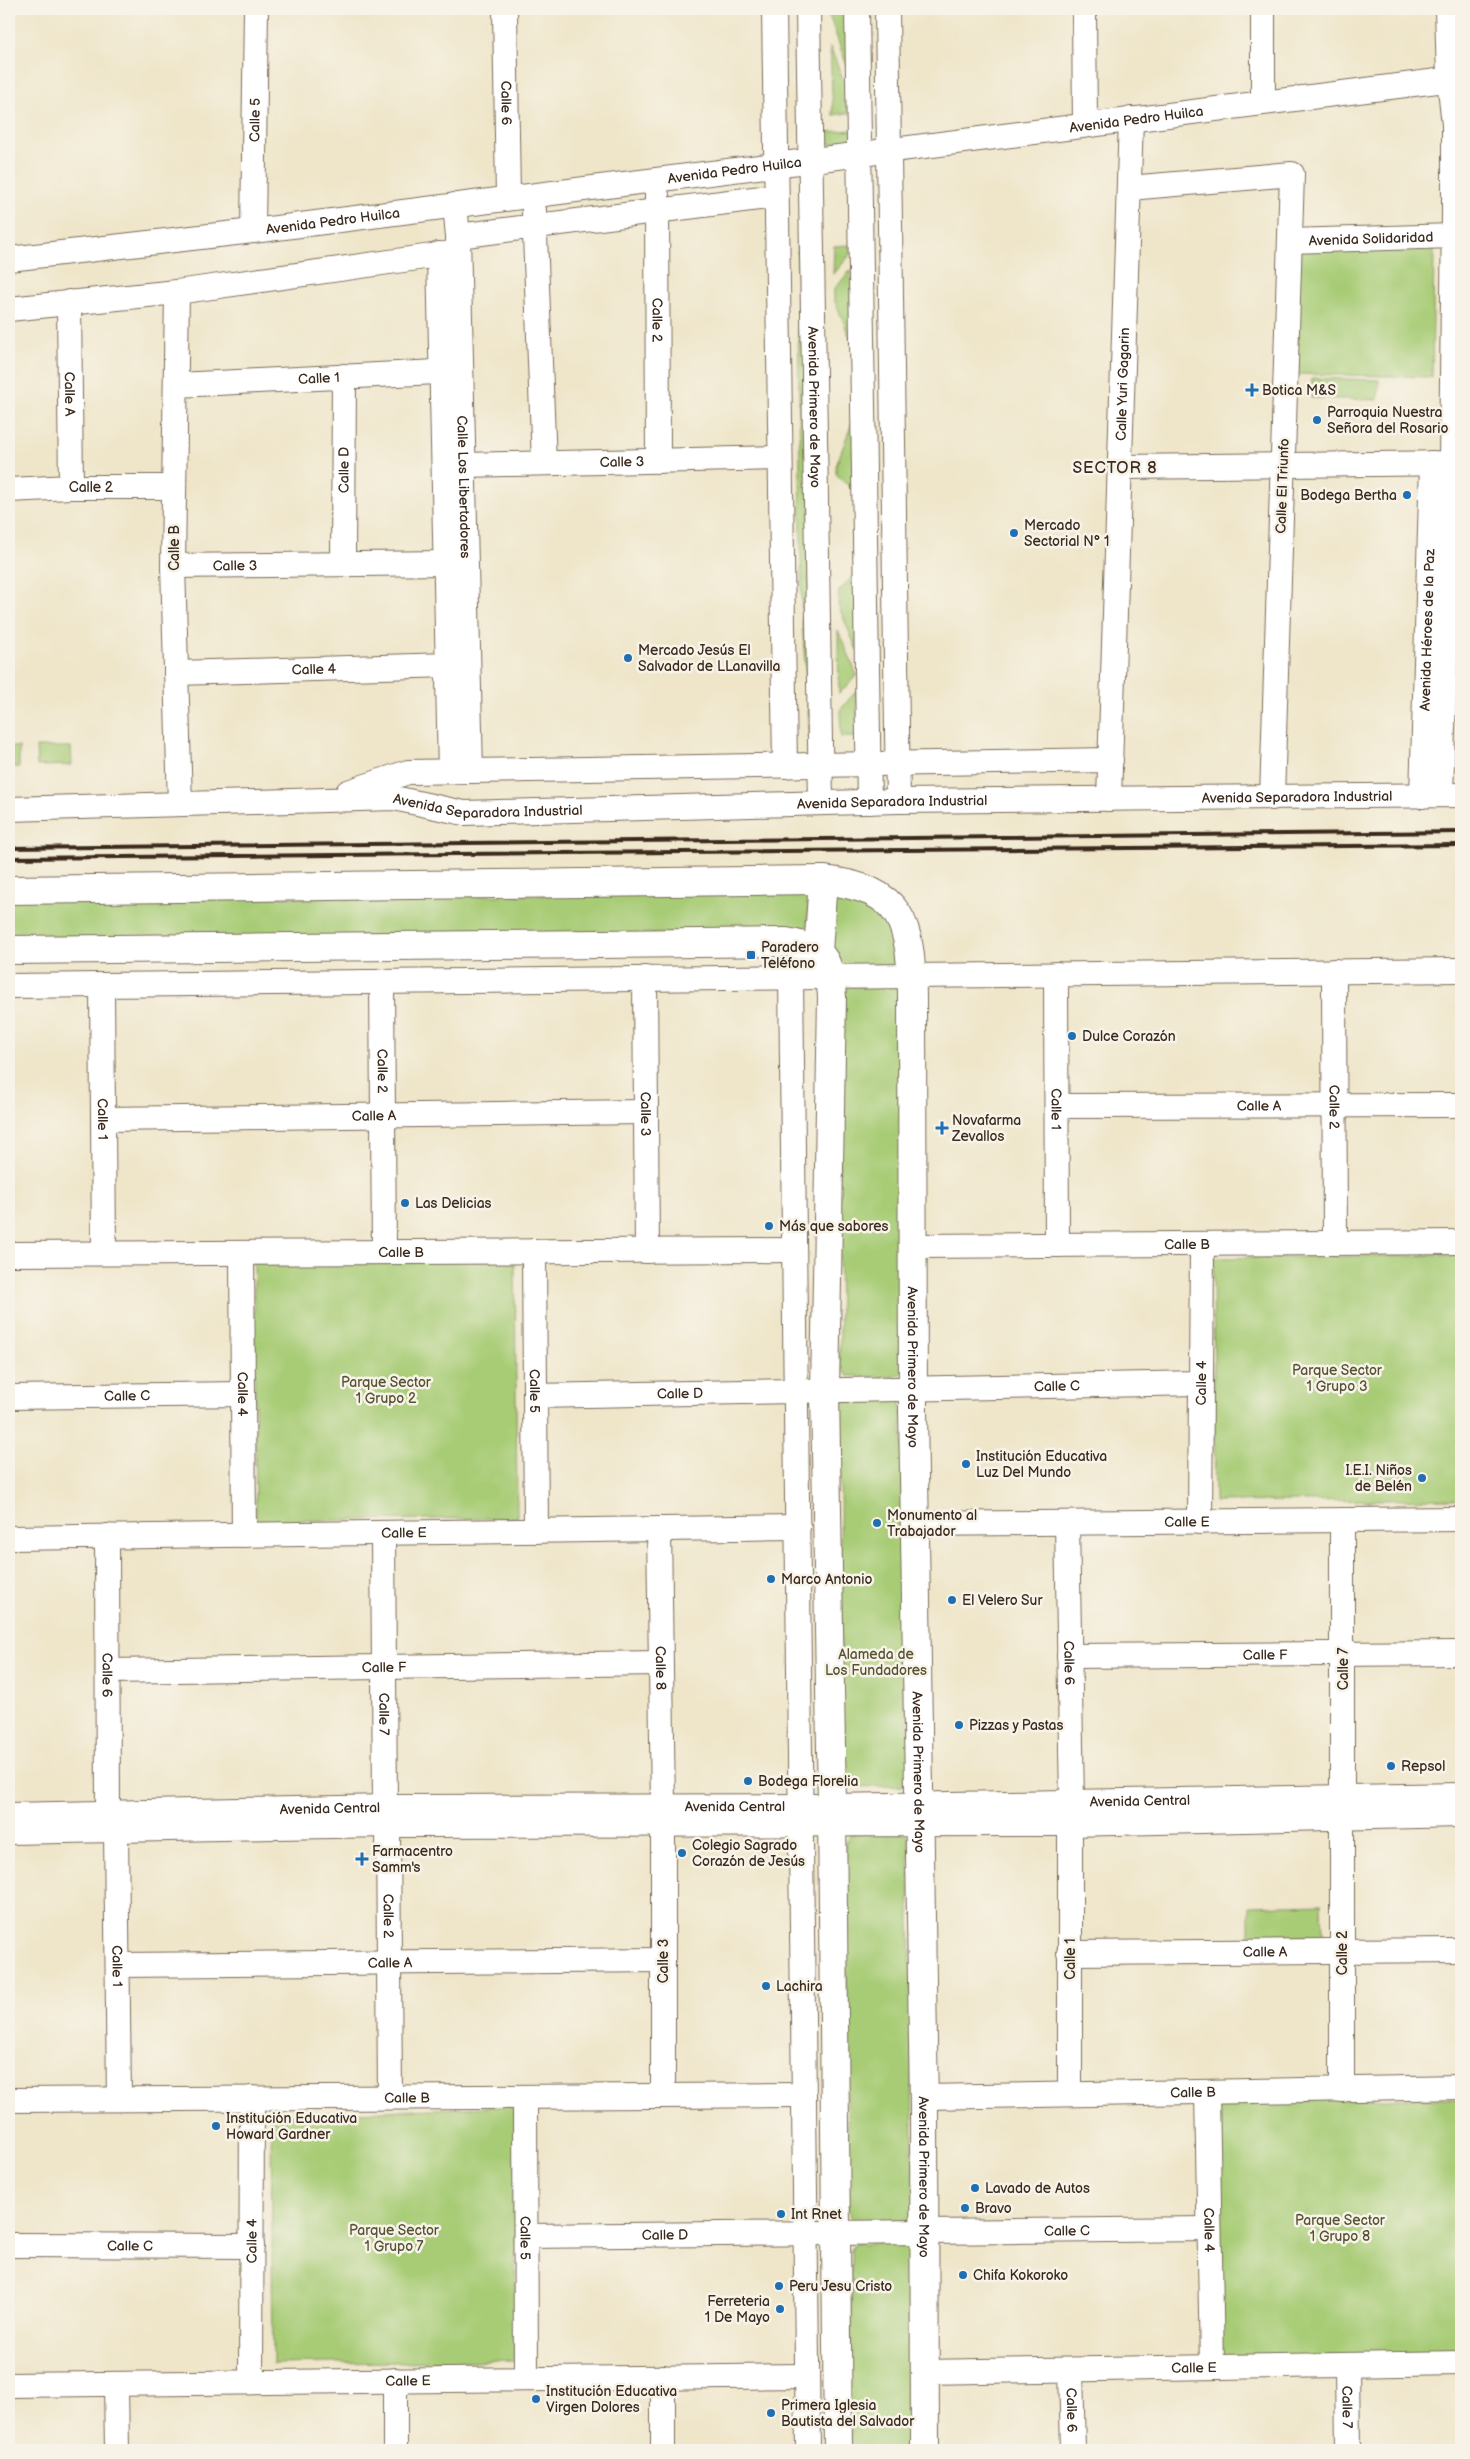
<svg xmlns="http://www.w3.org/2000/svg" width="1470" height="2459" font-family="'Balsamiq Sans',sans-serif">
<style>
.green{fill:#a8cc76;stroke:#727b4a}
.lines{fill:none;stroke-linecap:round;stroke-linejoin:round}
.minor-casing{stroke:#7a6c5a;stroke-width:26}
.major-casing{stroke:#7a6c5a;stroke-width:30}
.minor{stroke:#fff;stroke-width:24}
.major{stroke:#fff;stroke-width:28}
.rail{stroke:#3b2a1e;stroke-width:4}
.poi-dot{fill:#1f6fb2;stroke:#f7f3e8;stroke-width:2}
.labels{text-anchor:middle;stroke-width:5;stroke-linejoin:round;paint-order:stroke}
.street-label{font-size:14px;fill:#3b2a1e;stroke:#f7f3e8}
.poi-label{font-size:14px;fill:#3b2a1e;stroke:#f7f3e8;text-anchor:start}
.park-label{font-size:14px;fill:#565234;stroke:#f7f3e8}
.quarter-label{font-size:16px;letter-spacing:1px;fill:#3b2a1e;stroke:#f7f3e8}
</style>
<rect width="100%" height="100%" fill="#f7f3e8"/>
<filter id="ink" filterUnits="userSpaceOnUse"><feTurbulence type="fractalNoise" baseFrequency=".02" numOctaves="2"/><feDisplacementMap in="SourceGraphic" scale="10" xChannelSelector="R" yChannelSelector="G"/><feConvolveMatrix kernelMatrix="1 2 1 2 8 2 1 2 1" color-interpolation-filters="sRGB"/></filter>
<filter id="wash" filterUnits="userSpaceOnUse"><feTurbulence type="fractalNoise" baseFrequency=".0096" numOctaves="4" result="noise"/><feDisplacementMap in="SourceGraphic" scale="20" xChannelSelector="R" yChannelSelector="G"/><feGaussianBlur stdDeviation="1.12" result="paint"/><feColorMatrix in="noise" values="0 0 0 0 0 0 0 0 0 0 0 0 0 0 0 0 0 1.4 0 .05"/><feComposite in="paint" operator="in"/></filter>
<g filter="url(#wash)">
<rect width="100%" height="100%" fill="#efe6ca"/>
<!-- green -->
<g class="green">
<polygon points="834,9 848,9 848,69 829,15"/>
<polygon points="830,47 849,94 848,113 833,115"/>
<polygon points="855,130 853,142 827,144 824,141 824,132"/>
<polygon points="797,242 810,242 810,739 802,619"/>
<polygon points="850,245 849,256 833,275 834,246"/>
<polygon points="1298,248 1434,249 1432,377 1296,374"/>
<polygon points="851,270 853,345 834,299 834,289"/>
<polygon points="1312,378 1379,380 1378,400 1311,398"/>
<polygon points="854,417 854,491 836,474 836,466"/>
<polygon points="855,574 857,650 838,605 839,591"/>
<polygon points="838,630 857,675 839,694"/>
<polygon points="857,690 857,737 841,737 840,710"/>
<rect x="9" y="747" width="10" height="20"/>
<polygon points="36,747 71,747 72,765 37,766"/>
<polygon points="827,886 880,902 908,970 834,972 830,954"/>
<polygon points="802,893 809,899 807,928 803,932 9,941 9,899"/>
<polygon points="844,985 900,988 905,1370 899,1375 893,1377 848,1376 840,1367 838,991"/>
<polygon points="1461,1255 1461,1499 1215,1502 1213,1258"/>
<polygon points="515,1258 517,1518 256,1521 254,1261"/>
<polygon points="901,1397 910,1781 903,1786 846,1787 842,1785 841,1778 840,1405 845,1399"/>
<path d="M 904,1833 L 909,1838 L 914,2219 C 905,2223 867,2227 858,2223 C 852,2221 850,2217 848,2211 L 845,1842 L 851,1834 Z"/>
<polygon points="1322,1904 1323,1936 1249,1938 1249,1906"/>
<polygon points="1217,2099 1461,2099 1461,2357 1220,2359"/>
<polygon points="516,2106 515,2360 273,2364 271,2115"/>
<polygon points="904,2240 912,2245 918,2450 851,2450 851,2250 855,2244"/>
</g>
</g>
<g filter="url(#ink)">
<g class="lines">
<!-- minor casing -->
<g class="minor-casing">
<g id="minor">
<path id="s1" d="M 505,9 L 508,197"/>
<polyline points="774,9 785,766"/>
<path id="s2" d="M 808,9 L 821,803"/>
<polyline points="857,9 869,802"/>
<polyline points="887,9 898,801"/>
<polyline points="1084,9 1085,125"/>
<polyline points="1263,9 1263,102"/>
<polyline points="1129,188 1292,174 1272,798"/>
<path id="s3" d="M 657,195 L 658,461"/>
<path id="s4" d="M 455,205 L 458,236 L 471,771"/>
<polyline points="534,210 544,463"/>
<path id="s5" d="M 253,231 L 256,9"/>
<polyline points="458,236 776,196"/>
<path id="s6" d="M 1290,241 L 1453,236"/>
<polyline points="439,254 450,771"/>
<path id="s7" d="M 9,259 L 253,231 L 1461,78"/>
<polyline points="177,292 173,566 180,804"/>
<path id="s8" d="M 69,302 L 71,487"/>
<polyline points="9,309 177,292 453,253"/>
<path id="s9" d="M 177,385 L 457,371"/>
<path id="s10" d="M 463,465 L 780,458"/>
<polyline points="1120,467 1461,463"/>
<path id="s11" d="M 9,490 L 71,487 L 174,487"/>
<path id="s12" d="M 343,564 L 344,376"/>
<path id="s13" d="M 173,566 L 447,563"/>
<path id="s14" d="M 176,673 L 449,665"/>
<polyline points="348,792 408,772 1111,760"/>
<polyline points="1441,795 1451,463 1454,214 1454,125 1449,79 1447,9"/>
<path id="s15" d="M 1422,796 L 1432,463"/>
<path id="s16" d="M 1109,799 L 1131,119"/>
<path id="s17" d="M 9,809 L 394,798 L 464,813 L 898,801 L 1461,795"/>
<path id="s18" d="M 1334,971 L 1335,1243"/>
<path id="s19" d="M 1056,974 L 1057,1245"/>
<polyline points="791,976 808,2450"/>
<path id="s20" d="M 645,978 L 647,1251"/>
<path id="s21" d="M 382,981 L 384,1252"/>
<path id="s22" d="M 102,985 L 104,1253"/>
<polyline points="9,986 1461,970"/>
<path id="s23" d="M 1057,1106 L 1461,1105"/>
<path id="s24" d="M 103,1119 L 646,1112"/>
<path id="s25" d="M 915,1246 L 1461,1242"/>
<path id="s26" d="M 534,1251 L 536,1531"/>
<path id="s27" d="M 242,1253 L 244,1535"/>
<path id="s28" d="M 9,1254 L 793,1250"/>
<path id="s29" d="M 535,1396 L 1201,1383"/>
<path id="s30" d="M 9,1397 L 243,1394"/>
<polyline points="1342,1520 1342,2090"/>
<path id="s31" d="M 1200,1522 L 1202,1244"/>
<path id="s32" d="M 1067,1523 L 1072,1802"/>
<path id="s33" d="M 915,1524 L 1461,1519"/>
<path id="s34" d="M 659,1529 L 663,1807"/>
<path id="s35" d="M 383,1533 L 385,1807"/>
<path id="s36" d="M 107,1536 L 108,1814"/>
<path id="s37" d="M 9,1538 L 798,1527"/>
<path id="s38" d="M 1069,1656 L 1461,1653"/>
<path id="s39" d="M 108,1671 L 660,1663"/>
<path id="s40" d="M 9,1815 L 385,1807 L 832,1806 L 1461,1795"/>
<polyline points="1070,1824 1070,2094"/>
<path id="s41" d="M 388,1825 L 390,2097"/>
<polyline points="663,1826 663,2096"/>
<polyline points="9,1832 388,1825 1070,1824 1461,1815"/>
<path id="s42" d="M 116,1832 L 119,2099"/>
<path id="s43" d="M 1069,1953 L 1461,1950"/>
<path id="s44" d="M 118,1965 L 663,1960"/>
<path id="s45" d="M 1207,2092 L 1212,2367"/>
<path id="s46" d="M 525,2097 L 526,2379"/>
<path id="s47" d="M 924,2097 L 1461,2087"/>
<path id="s48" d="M 9,2100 L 804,2095"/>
<path id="s49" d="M 526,2236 L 1209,2229"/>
<path id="s50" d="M 9,2245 L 252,2246"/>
<path id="s51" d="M 1347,2365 L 1348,2450"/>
<path id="s52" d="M 1071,2370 L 1073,2450"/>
<path id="s53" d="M 925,2372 L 1461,2363"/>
<polyline points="663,2377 663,2450"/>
<polyline points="395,2380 395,2450"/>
<path id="s54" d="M 251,2382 L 252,2098"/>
<polyline points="116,2384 117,2450"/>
<path id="s55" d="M 9,2385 L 807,2376"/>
</g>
</g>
<!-- major casing -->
<g class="major-casing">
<g id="major">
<path id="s56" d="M 9,890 L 823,880 C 904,889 911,923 912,997 L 913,1411 L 924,2106 L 925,2450"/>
<path d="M 9,950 L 786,942 C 826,949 829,959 832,997 L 825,1391 L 832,1806 L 838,2450"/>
<polyline points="818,952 823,880"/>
</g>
</g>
<!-- minor -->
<use href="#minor" class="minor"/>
<!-- major -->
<use href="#major" class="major"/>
<!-- rail -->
<g class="rail">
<polyline points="9,848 1461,832"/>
<polyline points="9,858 1461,845"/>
</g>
</g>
</g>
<!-- markers -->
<g class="poi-dot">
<path d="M1249.5 382.5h5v5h5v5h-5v5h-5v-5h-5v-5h5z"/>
<circle cx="1317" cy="420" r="5"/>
<circle cx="1407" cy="495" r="5"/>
<circle cx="1014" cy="533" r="5"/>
<circle cx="628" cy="658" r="5"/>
<rect x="746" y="950" width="10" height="10" rx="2.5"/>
<circle cx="1072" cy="1036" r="5"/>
<path d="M939.5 1120.5h5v5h5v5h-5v5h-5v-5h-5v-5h5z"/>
<circle cx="405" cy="1203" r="5"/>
<circle cx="769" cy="1226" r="5"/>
<circle cx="966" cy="1464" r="5"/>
<circle cx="1422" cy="1478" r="5"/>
<circle cx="877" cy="1523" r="5"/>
<circle cx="771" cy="1579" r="5"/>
<circle cx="952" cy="1600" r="5"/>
<circle cx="959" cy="1725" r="5"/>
<circle cx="1391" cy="1766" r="5"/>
<circle cx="748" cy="1781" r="5"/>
<circle cx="682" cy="1853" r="5"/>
<path d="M359.5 1851.5h5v5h5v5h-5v5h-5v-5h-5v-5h5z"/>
<circle cx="766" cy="1986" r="5"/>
<circle cx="216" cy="2126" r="5"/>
<circle cx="975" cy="2188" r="5"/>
<circle cx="965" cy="2208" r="5"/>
<circle cx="781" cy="2214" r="5"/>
<circle cx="963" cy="2275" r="5"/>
<circle cx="779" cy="2286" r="5"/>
<circle cx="780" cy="2309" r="5"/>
<circle cx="536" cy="2399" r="5"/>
<circle cx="771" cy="2413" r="5"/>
</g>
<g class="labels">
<!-- street labels -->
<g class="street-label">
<text dy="5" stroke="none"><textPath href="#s1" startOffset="94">Calle 6</textPath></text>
<text dy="5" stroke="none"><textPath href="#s7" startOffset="1136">Avenida Pedro Huilca</textPath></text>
<text dy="5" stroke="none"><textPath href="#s5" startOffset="111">Calle 5</textPath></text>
<text dy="5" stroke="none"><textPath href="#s7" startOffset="731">Avenida Pedro Huilca</textPath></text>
<text dy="5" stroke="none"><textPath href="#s7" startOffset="326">Avenida Pedro Huilca</textPath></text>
<text dy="5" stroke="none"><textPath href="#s6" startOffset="81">Avenida Solidaridad</textPath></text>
<text dy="5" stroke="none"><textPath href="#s3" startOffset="125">Calle 2</textPath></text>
<text dy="5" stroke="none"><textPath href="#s9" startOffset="142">Calle 1</textPath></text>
<text dy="5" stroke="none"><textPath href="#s16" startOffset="415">Calle Yuri Gagarin</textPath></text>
<text dy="5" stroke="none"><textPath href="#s8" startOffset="92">Calle A</textPath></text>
<text dy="5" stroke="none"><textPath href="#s2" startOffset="398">Avenida Primero de Mayo</textPath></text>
<text dy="5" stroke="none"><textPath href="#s10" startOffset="159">Calle 3</textPath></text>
<text dy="5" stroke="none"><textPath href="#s12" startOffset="94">Calle D</textPath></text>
<text transform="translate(1282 486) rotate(-88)" y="5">Calle El Triunfo</text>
<text dy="5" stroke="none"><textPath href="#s11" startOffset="82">Calle 2</textPath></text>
<text dy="5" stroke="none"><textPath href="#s4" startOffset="282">Calle Los Libertadores</textPath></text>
<text transform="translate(174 548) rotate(-90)" y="5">Calle B</text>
<text dy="5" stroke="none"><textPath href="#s13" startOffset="62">Calle 3</textPath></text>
<text dy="5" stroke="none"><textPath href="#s15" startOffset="166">Avenida Héroes de la Paz</textPath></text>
<text dy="5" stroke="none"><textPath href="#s14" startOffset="138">Calle 4</textPath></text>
<text dy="5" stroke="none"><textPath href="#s17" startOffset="1290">Avenida Separadora Industrial</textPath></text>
<text dy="5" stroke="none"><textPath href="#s17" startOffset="885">Avenida Separadora Industrial</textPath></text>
<text dy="5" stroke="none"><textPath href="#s17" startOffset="480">Avenida Separadora Industrial</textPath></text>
<text dy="5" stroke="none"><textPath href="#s21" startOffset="90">Calle 2</textPath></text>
<text dy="5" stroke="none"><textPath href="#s23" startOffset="202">Calle A</textPath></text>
<text dy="5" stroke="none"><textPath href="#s18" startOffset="136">Calle 2</textPath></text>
<text dy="5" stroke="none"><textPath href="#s19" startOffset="135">Calle 1</textPath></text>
<text dy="5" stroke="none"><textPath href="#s20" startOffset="136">Calle 3</textPath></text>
<text dy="5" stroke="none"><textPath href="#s24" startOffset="271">Calle A</textPath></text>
<text dy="5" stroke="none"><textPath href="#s22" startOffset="134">Calle 1</textPath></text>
<text dy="5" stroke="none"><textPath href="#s25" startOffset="272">Calle B</textPath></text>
<text dy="5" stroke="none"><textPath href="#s28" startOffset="392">Calle B</textPath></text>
<text dy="5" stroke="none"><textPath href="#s56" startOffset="1354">Avenida Primero de Mayo</textPath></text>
<text dy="5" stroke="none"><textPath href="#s31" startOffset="139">Calle 4</textPath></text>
<text dy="5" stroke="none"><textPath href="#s29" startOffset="522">Calle C</textPath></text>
<text dy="5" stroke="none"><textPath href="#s26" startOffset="140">Calle 5</textPath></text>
<text dy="5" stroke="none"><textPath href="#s29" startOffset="145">Calle D</textPath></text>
<text dy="5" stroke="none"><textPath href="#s27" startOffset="141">Calle 4</textPath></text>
<text dy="5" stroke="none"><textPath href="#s30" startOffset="118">Calle C</textPath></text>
<text dy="5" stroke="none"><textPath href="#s33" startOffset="272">Calle E</textPath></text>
<text dy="5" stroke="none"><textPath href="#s37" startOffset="395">Calle E</textPath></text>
<text dy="5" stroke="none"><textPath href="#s38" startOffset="196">Calle F</textPath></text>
<text dy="5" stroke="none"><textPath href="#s32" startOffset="140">Calle 6</textPath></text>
<text dy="5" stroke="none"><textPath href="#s39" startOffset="276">Calle F</textPath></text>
<text dy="5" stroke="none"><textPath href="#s34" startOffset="139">Calle 8</textPath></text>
<text transform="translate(1343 1669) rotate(-90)" y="5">Calle 7</text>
<text dy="5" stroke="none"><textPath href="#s36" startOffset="139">Calle 6</textPath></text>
<text dy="5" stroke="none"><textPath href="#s35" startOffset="181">Calle 7</textPath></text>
<text dy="5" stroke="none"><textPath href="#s56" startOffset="1759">Avenida Primero de Mayo</textPath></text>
<text dy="5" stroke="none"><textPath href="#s40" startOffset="1131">Avenida Central</textPath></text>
<text dy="5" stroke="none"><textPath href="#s40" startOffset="726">Avenida Central</textPath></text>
<text dy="5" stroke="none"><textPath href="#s40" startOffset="321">Avenida Central</textPath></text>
<text dy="5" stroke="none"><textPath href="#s41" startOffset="91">Calle 2</textPath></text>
<text dy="5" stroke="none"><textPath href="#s43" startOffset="196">Calle A</textPath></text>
<text transform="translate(1342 1953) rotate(-90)" y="5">Calle 2</text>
<text transform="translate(1070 1959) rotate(-90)" y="5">Calle 1</text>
<text transform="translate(663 1961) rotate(-90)" y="5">Calle 3</text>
<text dy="5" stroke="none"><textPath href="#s44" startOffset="272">Calle A</textPath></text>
<text dy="5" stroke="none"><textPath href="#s42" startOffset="134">Calle 1</textPath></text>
<text dy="5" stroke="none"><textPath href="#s47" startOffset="269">Calle B</textPath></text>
<text dy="5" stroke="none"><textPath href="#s48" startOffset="398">Calle B</textPath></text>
<text dy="5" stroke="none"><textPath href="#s56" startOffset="2164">Avenida Primero de Mayo</textPath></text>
<text dy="5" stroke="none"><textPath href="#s45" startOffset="138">Calle 4</textPath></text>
<text dy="5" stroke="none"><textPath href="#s49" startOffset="541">Calle C</textPath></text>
<text dy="5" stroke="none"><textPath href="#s49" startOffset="139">Calle D</textPath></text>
<text dy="5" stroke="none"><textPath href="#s46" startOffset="141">Calle 5</textPath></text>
<text dy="5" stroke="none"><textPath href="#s54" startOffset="141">Calle 4</textPath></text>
<text dy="5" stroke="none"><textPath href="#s50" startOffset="121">Calle C</textPath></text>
<text dy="5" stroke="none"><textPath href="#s53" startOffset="269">Calle E</textPath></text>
<text dy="5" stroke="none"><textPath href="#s55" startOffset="399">Calle E</textPath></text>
<text dy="5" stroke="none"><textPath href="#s51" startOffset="42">Calle 7</textPath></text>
<text dy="5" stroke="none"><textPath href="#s52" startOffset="40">Calle 6</textPath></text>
</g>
<!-- poi labels -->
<g class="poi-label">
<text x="1262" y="395">Botica M&amp;S</text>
<text x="1327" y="417">Parroquia Nuestra<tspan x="1327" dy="16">Señora del Rosario</tspan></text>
<text x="1397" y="500" text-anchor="end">Bodega Bertha</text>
<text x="1024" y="530">Mercado<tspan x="1024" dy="16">Sectorial N° 1</tspan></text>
<text x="638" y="655">Mercado Jesús El<tspan x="638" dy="16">Salvador de LLanavilla</tspan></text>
<text x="761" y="952">Paradero<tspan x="761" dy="16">Teléfono</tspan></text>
<text x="1082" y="1041">Dulce Corazón</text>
<text x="952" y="1125">Novafarma<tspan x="952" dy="16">Zevallos</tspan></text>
<text x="415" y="1208">Las Delicias</text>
<text x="779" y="1231">Más que sabores</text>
<text x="976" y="1461">Institución Educativa<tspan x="976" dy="16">Luz Del Mundo</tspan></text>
<text x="1412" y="1475" text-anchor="end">I.E.I. Niños<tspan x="1412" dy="16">de Belén</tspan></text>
<text x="887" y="1520">Monumento al<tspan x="887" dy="16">Trabajador</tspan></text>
<text x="781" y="1584">Marco Antonio</text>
<text x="962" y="1605">El Velero Sur</text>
<text x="969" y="1730">Pizzas y Pastas</text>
<text x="1401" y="1771">Repsol</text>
<text x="758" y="1786">Bodega Florelia</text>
<text x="692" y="1850">Colegio Sagrado<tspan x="692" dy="16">Corazón de Jesús</tspan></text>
<text x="372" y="1856">Farmacentro<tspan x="372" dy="16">Samm's</tspan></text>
<text x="776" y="1991">Lachira</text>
<text x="226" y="2123">Institución Educativa<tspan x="226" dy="16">Howard Gardner</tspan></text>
<text x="985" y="2193">Lavado de Autos</text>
<text x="975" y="2213">Bravo</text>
<text x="791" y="2219">Int Rnet</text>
<text x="973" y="2280">Chifa Kokoroko</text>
<text x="789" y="2291">Peru Jesu Cristo</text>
<text x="770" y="2306" text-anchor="end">Ferreteria<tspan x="770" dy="16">1 De Mayo</tspan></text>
<text x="546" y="2396">Institución Educativa<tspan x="546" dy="16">Virgen Dolores</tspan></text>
<text x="781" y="2410">Primera Iglesia<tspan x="781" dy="16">Bautista del Salvador</tspan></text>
</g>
<!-- park labels -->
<g class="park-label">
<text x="1337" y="1375">Parque Sector<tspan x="1337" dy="16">1 Grupo 3</tspan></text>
<text x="386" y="1387">Parque Sector<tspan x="386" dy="16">1 Grupo 2</tspan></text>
<text x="876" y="1659">Alameda de<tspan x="876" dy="16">Los Fundadores</tspan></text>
<text x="1340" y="2225">Parque Sector<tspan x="1340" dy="16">1 Grupo 8</tspan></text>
<text x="394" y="2235">Parque Sector<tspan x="394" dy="16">1 Grupo 7</tspan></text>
</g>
<!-- quarter labels -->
<g class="quarter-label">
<text x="1115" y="473">SECTOR 8</text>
</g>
</g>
<!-- margin -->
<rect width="1470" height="2459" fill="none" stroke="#f7f3e8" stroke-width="30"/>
</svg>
